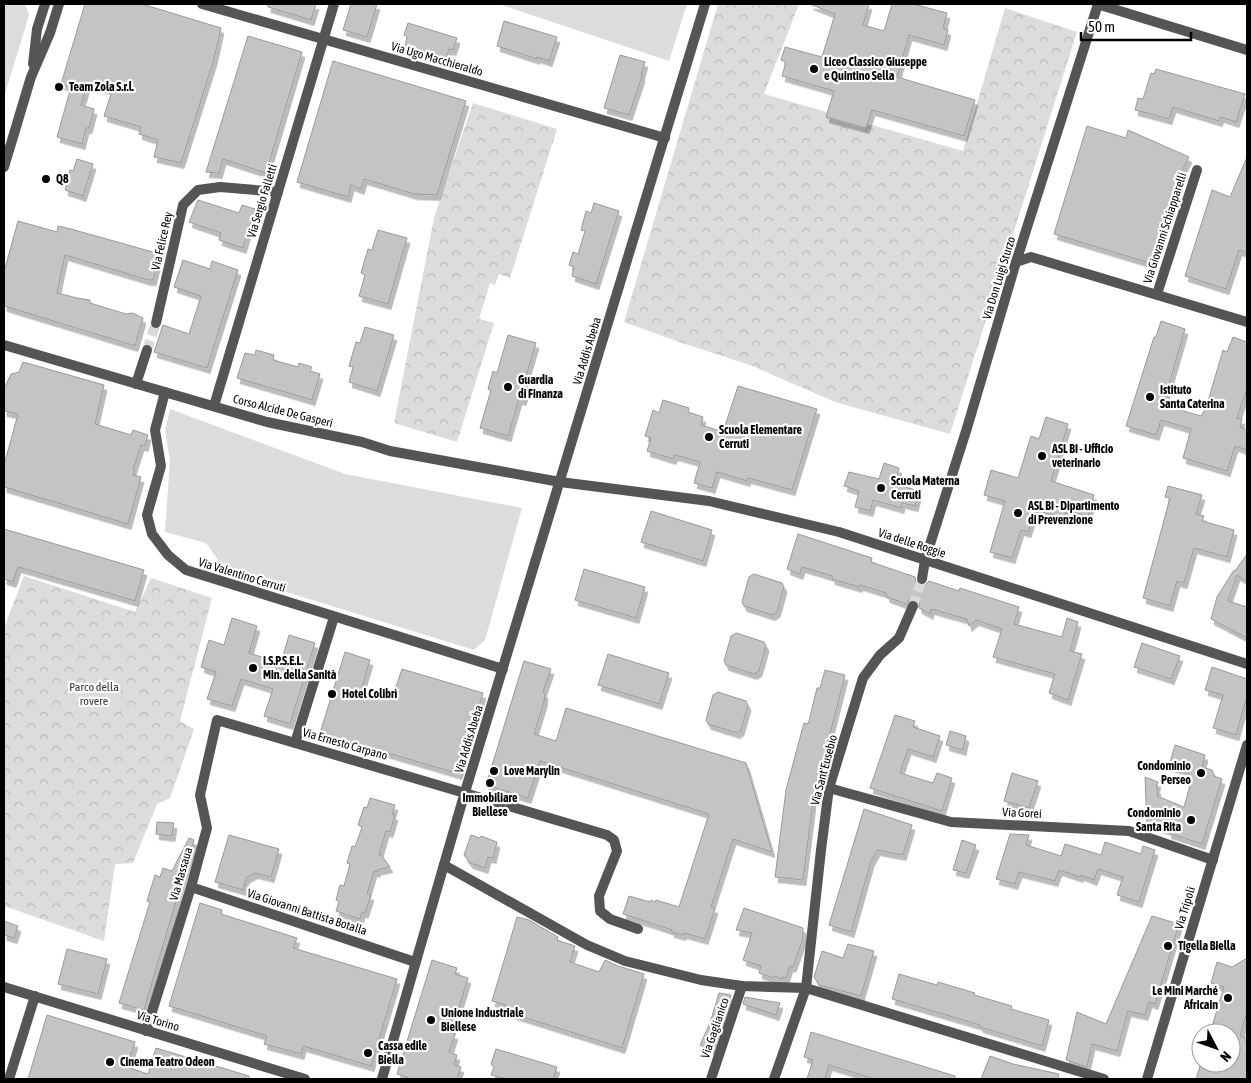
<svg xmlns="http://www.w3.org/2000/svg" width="1251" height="1083" font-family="'Asap Condensed',sans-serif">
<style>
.green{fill:#dcdcdc}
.forest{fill:url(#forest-crowns)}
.building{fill:#c4c4c4;stroke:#999;filter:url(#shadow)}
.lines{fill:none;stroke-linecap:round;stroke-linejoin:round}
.minor-tunnel{stroke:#d9d9d9;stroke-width:10;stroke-dasharray:10 5;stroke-linecap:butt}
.minor{stroke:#555;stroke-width:10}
.tertiary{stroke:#555;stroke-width:10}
.poi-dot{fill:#000;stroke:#fff;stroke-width:2}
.labels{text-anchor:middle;stroke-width:4.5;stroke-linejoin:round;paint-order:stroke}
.street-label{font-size:12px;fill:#000;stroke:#fff}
.poi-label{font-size:12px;font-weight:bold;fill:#000;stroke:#fff;text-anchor:start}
.park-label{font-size:12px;fill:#333;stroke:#fff}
</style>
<defs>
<pattern id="forest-crowns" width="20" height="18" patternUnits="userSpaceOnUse" patternTransform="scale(1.25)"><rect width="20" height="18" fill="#dcdcdc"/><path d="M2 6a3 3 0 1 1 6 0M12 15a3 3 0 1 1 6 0" fill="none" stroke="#bbb"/></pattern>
<filter id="shadow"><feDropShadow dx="3" dy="5.5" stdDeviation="0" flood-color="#0004"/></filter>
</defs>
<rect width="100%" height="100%" fill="#fff"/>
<!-- green -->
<g class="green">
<polygon points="4,4 25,4 29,15 4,97"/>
<polygon points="499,4 687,4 669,61"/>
<polygon points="170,409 345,474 522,508 485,640 474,650 228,574 206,543 165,532 170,460 165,431"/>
</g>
<!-- forest -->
<g class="forest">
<polygon points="718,4 799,4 764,94 963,151 1005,8 1077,32 950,434 835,402 750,365 682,343 624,322"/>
<polygon points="473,103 557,129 510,278 499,274 495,285 490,283 479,319 494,323 457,442 394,423 434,218"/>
<polygon points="24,576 135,612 151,578 212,598 180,721 194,729 170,798 157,804 133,863 115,864 104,941 4,906 4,628"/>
</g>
<!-- building -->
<g class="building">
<polygon points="85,4 142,4 221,28 214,59 181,163 154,157 158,140 139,134 141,127 104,116 112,91 88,82 81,105 94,109 89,128 86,128 82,144 57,137 71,87 61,84"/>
<polygon points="268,4 316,4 311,20 268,7"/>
<polygon points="351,4 377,4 367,37 343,30"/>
<polygon points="810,4 869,4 863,25 884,31 892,4 913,4 947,13 943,28 948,30 944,45 909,35 897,77 975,100 964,136 872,110 866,128 826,117 834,91 782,76 786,62 781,60 785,47 822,57 835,14"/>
<polygon points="504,21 557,37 549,61 537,57 537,59 497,46"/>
<polygon points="408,23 457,38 453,50 449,49 446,59 438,56 437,58 405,47 407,37 404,35"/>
<polygon points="248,36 302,52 266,173 223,159 219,173 206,172"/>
<polygon points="620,55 645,62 641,75 642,76 629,115 604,108"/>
<polygon points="333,61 466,101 437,195 414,194 364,179 361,189 351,185 348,197 297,182"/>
<polygon points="1156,69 1245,94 1236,122 1221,117 1219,121 1173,107 1169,119 1135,110 1138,98 1143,99 1151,73 1154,74"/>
<polygon points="1087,126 1126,138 1128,130 1189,157 1181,173 1153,264 1054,234"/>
<polygon points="1247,157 1247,253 1239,250 1226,289 1185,276 1212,190 1230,197"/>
<polygon points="77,159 93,164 83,196 65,190 70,170 73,171"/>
<polygon points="198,200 239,213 242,205 255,209 243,248 219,240 221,233 189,222"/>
<polygon points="594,203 619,211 596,284 572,276 574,267 569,265 573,252 578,254 585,231 581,230 586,211 591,213"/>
<polygon points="18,221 57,232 58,226 71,229 160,254 153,280 148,280 65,255 57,293 77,298 90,300 90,303 126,314 133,313 143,318 135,346 4,306 4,272"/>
<polygon points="378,230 407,238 388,304 359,296 365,275 361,273 368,249 372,250"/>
<polygon points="183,260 210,269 212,261 238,270 207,368 154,352 163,325 189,334 201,296 174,287"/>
<polygon points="1161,321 1185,329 1163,405 1201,416 1206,408 1223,350 1227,352 1233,337 1247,342 1247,388 1237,418 1242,419 1240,427 1247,430 1247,450 1235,446 1227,471 1183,458 1191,429 1161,420 1156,435 1126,426 1154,337 1156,337"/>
<polygon points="365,327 394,335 377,391 349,382 353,367 349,366 356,342 360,343"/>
<polygon points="508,335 536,343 524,383 528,384 523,400 519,399 508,436 480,428 491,390 488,389 493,371 497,373"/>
<polygon points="256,350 274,355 273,360 298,367 299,363 312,367 310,371 320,374 312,400 237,378 245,353 255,355"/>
<polygon points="23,362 104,385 95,424 131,435 133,430 148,435 145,446 141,445 133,470 135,471 133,475 141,477 128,524 4,487 4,465 18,414 4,411 4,389 11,374 19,372"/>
<polygon points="738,386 817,409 792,490 748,478 747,481 717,472 712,488 694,483 700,462 675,455 673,459 647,451 651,438 645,436 653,410 659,413 663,400 689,408 688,412 703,417 701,425 723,432"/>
<polygon points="1046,417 1068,424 1051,481 1094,495 1088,516 1066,510 1064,518 1035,510 1028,532 1021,530 1012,558 990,552 1005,501 984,495 991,470 1018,478 1031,436 1039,439"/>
<polygon points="884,463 899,468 895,484 919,491 915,506 902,503 901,508 873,500 870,511 855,507 859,491 844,486 849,472 879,479"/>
<polygon points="1168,486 1202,495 1196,514 1204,516 1202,521 1234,530 1227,557 1194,548 1184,583 1177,581 1170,606 1143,598 1170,498 1165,497"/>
<polygon points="651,511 712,530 703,561 641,542"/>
<polygon points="4,529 144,570 135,601 18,567 13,582 4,579"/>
<polygon points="798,534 872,558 871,562 915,577 916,582 920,586 925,585 929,581 959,591 960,588 1019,607 1014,624 1062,637 1067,618 1078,622 1070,651 1082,654 1068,700 1049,693 1055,674 993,657 1002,629 976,620 969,626 967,619 931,609 930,614 919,608 919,602 915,600 909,600 906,604 887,597 886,593 860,585 859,587 832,579 832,576 802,567 800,574 787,569"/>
<polygon points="1247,554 1247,581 1237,575 1228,601 1247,607 1247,638 1211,619 1217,597 1234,570 1235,571"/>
<polygon points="584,569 645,587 636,618 575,600"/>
<polygon points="754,574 782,583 784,587 777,612 772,615 744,606 742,602 749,577"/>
<polygon points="232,618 257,626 249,653 281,663 289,635 315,643 290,724 264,716 273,689 241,679 232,706 207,699 216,672 201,667 209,640 224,645"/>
<polygon points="736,633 764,642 766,646 759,671 754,674 726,665 724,661 731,636"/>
<polygon points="1142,643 1180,656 1171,679 1134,667"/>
<polygon points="345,652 370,660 362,687 393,696 402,669 483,693 459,774 320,733"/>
<polygon points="608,654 669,673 659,704 598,685"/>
<polygon points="524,661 551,669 543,692 545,693 544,702 534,734 556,741 566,708 746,763 772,852 733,839 711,907 715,908 705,939 684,933 683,935 671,932 672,930 623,914 629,896 650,902 651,900 655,902 656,900 679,907 709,814 540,761 528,798 486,785"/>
<polygon points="1212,667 1247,679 1247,696 1236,735 1213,728 1223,695 1205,690"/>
<polygon points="825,670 845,675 813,801 803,880 775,877 786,790 804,723 808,724 809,721 817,688 820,688"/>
<polygon points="718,692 746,701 748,705 741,730 737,733 708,724 706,720 713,695"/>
<polygon points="895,715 915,721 913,727 940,736 933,757 908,749 900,773 933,783 937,773 952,778 942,811 870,788"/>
<polygon points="950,731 966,736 963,750 946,745"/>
<polygon points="1175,745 1205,755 1202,767 1212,770 1214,776 1222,779 1202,844 1168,833 1169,830 1147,824 1145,777 1158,782 1156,788 1158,789 1157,796 1184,807 1191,782 1188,771 1169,766"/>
<polygon points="1012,773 1038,781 1029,808 1004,801"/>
<polygon points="370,798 395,805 392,814 395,815 390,832 386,831 379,855 382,856 390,867 377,870 377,872 374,871 367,894 371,895 365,913 362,912 360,919 336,911 339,901 336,900 340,885 344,886 350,864 347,863 352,846 355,847 362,827 358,825 364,807 367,808"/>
<polygon points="864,809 912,825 903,855 877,850 871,861 851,932 829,925"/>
<polygon points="157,822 174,823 172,836 156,834"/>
<polygon points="1010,834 1029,835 1026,845 1061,856 1065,844 1101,855 1105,842 1141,854 1143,846 1155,850 1139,902 1117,895 1123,877 1098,869 1094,880 1081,875 1080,877 1059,870 1055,881 1019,872 1015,884 996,879"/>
<polygon points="229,835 279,849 271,877 255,873 246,878 243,890 215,882"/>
<polygon points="471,835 480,838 481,836 497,842 493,858 488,857 485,868 470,863 464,855"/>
<polygon points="189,838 194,840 144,1010 119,1003 150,902 147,901 155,875 160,877 163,868 172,871"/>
<polygon points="962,840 976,845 966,873 953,870"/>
<polygon points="200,903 222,910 221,914 297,938 293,948 397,979 371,1066 303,1046 301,1054 264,1044 267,1036 169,1006"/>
<polygon points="744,908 803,928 803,939 793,967 790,966 786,978 783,977 782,979 774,976 773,978 759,973 761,966 743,960 752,933 736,930"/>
<polygon points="1152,916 1179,924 1155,1004 1149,1002 1145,1015 1128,1011 1117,1051 1092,1044 1087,1067 1066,1060 1077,1012 1106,1024"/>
<polygon points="517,917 529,920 558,937 557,940 575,946 570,962 599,972 605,960 618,966 644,974 622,1048 507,1012 508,1006 492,1001"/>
<polygon points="4,921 18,926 14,938 4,935"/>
<polygon points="848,944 874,951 861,996 819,985 814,977 822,951 843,958"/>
<polygon points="67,949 107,959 98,994 58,984"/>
<polygon points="1247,958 1247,1012 1240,1036 1247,1038 1247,1079 1196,1079 1201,1063 1231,1063 1231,1033 1210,1033 1224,987 1211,983 1217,962 1232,967"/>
<polygon points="432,960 457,968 455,974 468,978 451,1033 455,1034 449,1052 457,1055 454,1065 461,1067 457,1079 412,1079 397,1074"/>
<polygon points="899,974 937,985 938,982 975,993 974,995 1012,1006 1011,1009 1049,1020 1042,1046 980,1027 980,1025 892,999"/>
<polygon points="719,993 731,995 713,1050 700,1045 710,1023"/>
<polygon points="745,997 780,1003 776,1015 743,1004"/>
<polygon points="47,1015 135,1042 127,1067 148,1074 156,1048 249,1076 249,1079 28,1079"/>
<polygon points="811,1032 955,1076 955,1079 874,1079 829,1065 825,1079 807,1079 813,1060 804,1057"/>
<polygon points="496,1049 557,1067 553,1079 506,1079 491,1075 494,1067 491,1064"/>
<polygon points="990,1056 1013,1064 1059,1074 1058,1079 981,1079"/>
</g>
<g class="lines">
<!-- minor-tunnel -->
<g class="minor-tunnel">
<polyline points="147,350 156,323"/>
<polyline points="913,606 922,579"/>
</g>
<!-- minor -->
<g class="minor">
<polyline points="202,4 665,138"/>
<polyline points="1016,262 1031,257 1247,322"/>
<polyline points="1157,294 1197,170"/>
<polyline points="156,323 183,205 198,190 220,187 278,192"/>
<polyline points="4,345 267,422 362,442 390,451 560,482 709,501 839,532 1247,664"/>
<polyline points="136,384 147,350"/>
<polyline points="165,392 155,430 161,466 147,515 152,534 168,555 186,570 503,669"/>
<polyline points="214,406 334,4"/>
<polyline points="922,579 925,560 967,428 1016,262 1098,4"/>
<polyline points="295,743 334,617"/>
<polyline points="829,788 951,822 1129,831 1213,860"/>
<polyline points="444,865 587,945 625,961 701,980 742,986 806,988 1104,1079"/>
<polyline points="191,887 415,962"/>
<polyline points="146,1031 191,887 207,828 200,795 217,720 607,835 614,840 617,851 599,896 600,911 610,919 638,929"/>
<polyline points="9,1079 35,996"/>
<polyline points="382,1079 465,792 705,4"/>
<polyline points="711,1079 742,986"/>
<polyline points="774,1079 806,988 821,850 829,788 863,678 880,655 899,638 913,606"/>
<polyline points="1147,1079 1247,745"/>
</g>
<!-- tertiary -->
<g class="tertiary">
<polyline points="1097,4 1247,50"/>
<polyline points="33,64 37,29 45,4"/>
<polyline points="4,167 31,77 50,33 59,4"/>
<polyline points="4,987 305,1079"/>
</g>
</g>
<!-- markers -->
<g class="poi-dot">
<circle cx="814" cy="69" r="5"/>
<circle cx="59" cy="87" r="5"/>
<circle cx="46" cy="179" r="5"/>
<circle cx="508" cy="387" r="5"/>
<circle cx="1150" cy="397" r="5"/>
<circle cx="709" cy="437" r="5"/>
<circle cx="1042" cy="456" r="5"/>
<circle cx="881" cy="488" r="5"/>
<circle cx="1018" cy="513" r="5"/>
<circle cx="253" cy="668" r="5"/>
<circle cx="332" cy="694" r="5"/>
<circle cx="494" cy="771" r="5"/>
<circle cx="1201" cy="773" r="5"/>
<circle cx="490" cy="783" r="5"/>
<circle cx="1191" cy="820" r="5"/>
<circle cx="1168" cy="946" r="5"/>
<circle cx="1228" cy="998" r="5"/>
<circle cx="431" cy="1020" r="5"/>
<circle cx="368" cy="1053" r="5"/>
<circle cx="110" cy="1062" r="5"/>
</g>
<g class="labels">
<!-- street labels -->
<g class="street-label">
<text transform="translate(437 59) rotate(16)" y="4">Via Ugo Macchieraldo</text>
<text transform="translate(262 201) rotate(-73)" y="4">Via Sergio Falletti</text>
<text transform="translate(1165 228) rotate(-72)" y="4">Via Giovanni Schiapparelli</text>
<text transform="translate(162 241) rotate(-77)" y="4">Via Felice Rey</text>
<text transform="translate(999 278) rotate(-73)" y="4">Via Don Luigi Sturzo</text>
<text transform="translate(587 351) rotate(-73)" y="4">Via Addis Abeba</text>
<text transform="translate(283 411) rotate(14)" y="4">Corso Alcide De Gasperi</text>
<text transform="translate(912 543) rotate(18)" y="4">Via delle Roggie</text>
<text transform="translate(242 575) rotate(17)" y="4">Via Valentino Cerruti</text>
<text transform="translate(469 739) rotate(-73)" y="4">Via Addis Abeba</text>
<text transform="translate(345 744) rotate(16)" y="4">Via Ernesto Carpano</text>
<text transform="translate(824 770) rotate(-75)" y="4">Via Sant'Eusebio</text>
<text transform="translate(1022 813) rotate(3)" y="4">Via Gorei</text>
<text transform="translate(181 874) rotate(-74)" y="4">Via Massaua</text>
<text transform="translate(1185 908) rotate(-73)" y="4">Via Tripoli</text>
<text transform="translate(307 912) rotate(18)" y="4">Via Giovanni Battista Botalla</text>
<text transform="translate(158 1021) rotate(17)" y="4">Via Torino</text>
<text transform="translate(715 1028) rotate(-71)" y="4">Via Gaglianico</text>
</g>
<!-- poi labels -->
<g class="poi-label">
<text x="824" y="66">Liceo Classico Giuseppe<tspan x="824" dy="14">e Quintino Sella</tspan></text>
<text x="69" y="91">Team Zola S.r.l.</text>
<text x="56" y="183">Q8</text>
<text x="518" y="384">Guardia<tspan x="518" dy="14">di Finanza</tspan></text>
<text x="1160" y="394">Istituto<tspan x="1160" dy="14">Santa Caterina</tspan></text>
<text x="719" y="434">Scuola Elementare<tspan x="719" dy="14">Cerruti</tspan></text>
<text x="1052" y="453">ASL BI - Ufficio<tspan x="1052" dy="14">veterinario</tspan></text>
<text x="891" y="485">Scuola Materna<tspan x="891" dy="14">Cerruti</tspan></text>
<text x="1028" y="510">ASL BI - Dipartimento<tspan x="1028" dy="14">di Prevenzione</tspan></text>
<text x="263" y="665">I.S.P.S.E.L.<tspan x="263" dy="14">Min. della Sanità</tspan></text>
<text x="342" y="698">Hotel Colibrì</text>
<text x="1191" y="770" text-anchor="end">Condominio<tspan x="1191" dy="14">Perseo</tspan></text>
<text x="504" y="775">Love Marylin</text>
<text x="490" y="802" text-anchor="middle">Immobiliare<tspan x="490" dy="14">Biellese</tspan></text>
<text x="1181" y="817" text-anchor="end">Condominio<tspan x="1181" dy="14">Santa Rita</tspan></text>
<text x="1178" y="950">Tigella Biella</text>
<text x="1218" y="995" text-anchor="end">Le Mini Marché<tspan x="1218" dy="14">Africain</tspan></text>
<text x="441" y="1017">Unione Industriale<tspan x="441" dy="14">Biellese</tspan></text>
<text x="378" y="1050">Cassa edile<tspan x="378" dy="14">Biella</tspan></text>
<text x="120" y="1066">Cinema Teatro Odeon</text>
</g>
<!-- park labels -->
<g class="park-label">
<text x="94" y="691">Parco della<tspan x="94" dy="14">rovere</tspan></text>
</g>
</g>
<!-- border -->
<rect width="1251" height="1083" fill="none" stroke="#000000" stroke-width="10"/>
<!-- north arrow -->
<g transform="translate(1216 1048) rotate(131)"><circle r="24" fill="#ffffff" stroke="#999999"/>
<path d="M0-4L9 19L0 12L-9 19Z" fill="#000000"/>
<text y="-8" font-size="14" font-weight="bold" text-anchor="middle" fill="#000000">N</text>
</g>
<!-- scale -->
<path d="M1081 32v8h110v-8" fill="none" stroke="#000000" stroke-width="2.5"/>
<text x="1088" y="32" font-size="15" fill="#000000" stroke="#ffffff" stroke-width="4" paint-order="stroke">50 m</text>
</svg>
